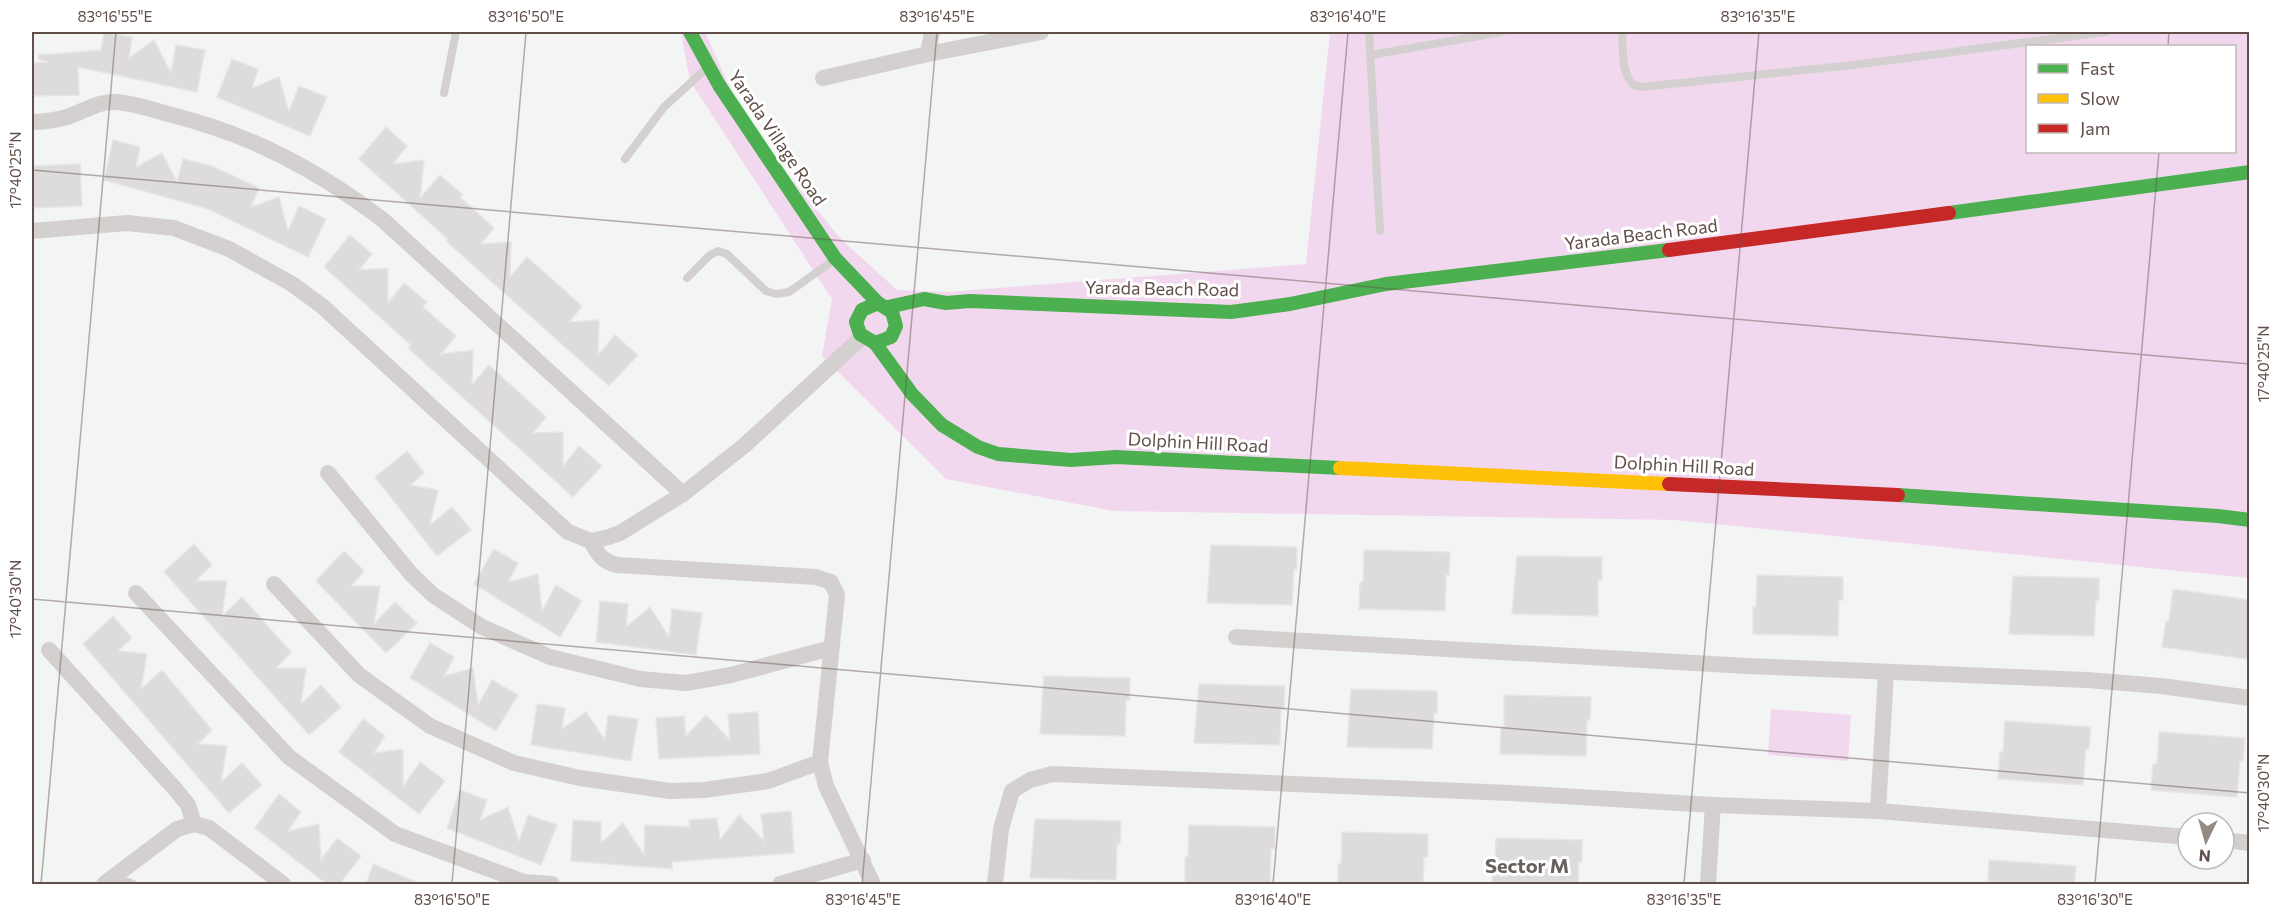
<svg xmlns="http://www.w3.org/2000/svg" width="2281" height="916" font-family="Commissioner,sans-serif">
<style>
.green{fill:#f2d8ef;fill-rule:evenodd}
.building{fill:#dddbdb;stroke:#e6e6e5;stroke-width:1.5}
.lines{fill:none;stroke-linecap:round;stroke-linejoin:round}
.lane{stroke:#d4d0cf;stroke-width:8}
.street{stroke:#d4d0cf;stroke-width:16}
.fast{stroke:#4caf50;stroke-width:14}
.slow{stroke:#ffc107;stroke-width:14}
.jam{stroke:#c62828;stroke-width:14}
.ticks{fill:none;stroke:#614f49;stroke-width:1.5;stroke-opacity:0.45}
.labels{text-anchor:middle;stroke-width:6;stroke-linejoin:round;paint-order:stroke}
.street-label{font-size:18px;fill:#614f49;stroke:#fff}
.neighbourhood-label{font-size:20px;font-weight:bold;fill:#68615e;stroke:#fff}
.neatline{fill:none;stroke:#614f49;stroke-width:2}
.ticks-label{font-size:15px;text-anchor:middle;fill:#614f49}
</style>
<rect width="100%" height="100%" fill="#f3f4f4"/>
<!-- green -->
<g class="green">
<path d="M 681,32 L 705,32 L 746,124 L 841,239 L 897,290 L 947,292 L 1306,264 L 1330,32 L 2249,32 L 2249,578 L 1676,520 L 1114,511 L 946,479 L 822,356 L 832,299 L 690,81 ZM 2028,46 L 2234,46 L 2234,152 L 2028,152 Z"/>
<polygon points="1771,709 1851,715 1848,761 1768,755"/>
</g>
<!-- building -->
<g class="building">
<polygon points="104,32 132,37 129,58 154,40 171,73 176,45 205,50 197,92 78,67 79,95 32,96 32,63 48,62 38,59 39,55 101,50"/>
<polygon points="232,59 258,69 252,88 279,77 289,112 299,86 327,97 310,136 217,97"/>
<polygon points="386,127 407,146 393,164 424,160 420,198 440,175 463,195 460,197 494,228 481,244 511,242 510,277 527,257 582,306 569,322 599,320 598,355 615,335 638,355 609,386 446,241 448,239 359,159"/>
<polygon points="113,140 140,147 136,167 162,153 177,182 183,159 212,166 259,188 251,207 279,197 288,231 299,206 326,219 308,257 208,209 104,180"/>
<polygon points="80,164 82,206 32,208 32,166"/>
<polygon points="350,235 372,254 359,270 388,268 388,303 404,283 427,302 423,307 456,336 441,354 473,350 472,385 489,365 546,417 533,433 563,432 563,466 579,446 602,466 573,497 408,348 411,345 324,267"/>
<polygon points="407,451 424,473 410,485 438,490 430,525 452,507 471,530 437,556 375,477"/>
<polygon points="194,544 212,565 196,581 227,581 222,616 242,597 291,652 276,668 306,668 301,704 321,685 341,707 309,735 164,572"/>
<polygon points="1211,545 1297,547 1297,569 1294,569 1292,605 1207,603"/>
<polygon points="494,549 518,563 508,582 538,574 542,611 556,585 582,601 560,637 474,584"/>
<polygon points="1364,550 1450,552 1449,575 1446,575 1445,611 1359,609 1360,582 1363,582"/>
<polygon points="344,551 364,571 351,586 380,586 374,624 395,602 417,623 386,653 316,581"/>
<polygon points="1517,556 1602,557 1602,580 1598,580 1598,616 1512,614"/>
<polygon points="1757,575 1843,577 1843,600 1839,600 1838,636 1753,634 1753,607 1756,607"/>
<polygon points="2013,576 2099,578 2099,600 2096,600 2094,636 2009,634"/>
<polygon points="2173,589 2250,600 2250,640 2247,659 2162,647 2166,621 2169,621"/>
<polygon points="600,601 628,604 626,627 650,607 669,637 672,609 702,613 696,655 596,642"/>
<polygon points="113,616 132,638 118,651 147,654 141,689 162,670 212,730 198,744 227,746 221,782 242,763 262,785 229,813 83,644"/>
<polygon points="430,643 454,657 444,676 473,668 478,705 492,680 518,695 496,731 410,678"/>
<polygon points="1044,676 1130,678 1130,700 1126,700 1125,736 1040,734"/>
<polygon points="1199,684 1285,686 1284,709 1281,709 1280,745 1194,743"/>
<polygon points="1351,689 1437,691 1437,713 1434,713 1432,749 1347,747"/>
<polygon points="1504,695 1591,697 1590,720 1587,720 1586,756 1500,754 1501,727 1504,727"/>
<polygon points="537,704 565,708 562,729 586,712 605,740 608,715 638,719 631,761 531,745"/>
<polygon points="758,712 760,754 659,759 656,718 684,716 686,736 706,715 730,740 728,714"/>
<polygon points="363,719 385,736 374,753 403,749 403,787 420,762 445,781 419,814 339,752"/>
<polygon points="2005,721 2091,727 2089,749 2086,749 2083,785 1998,779 2000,752 2003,752"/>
<polygon points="2159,732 2245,738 2243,761 2240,761 2237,797 2151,790 2153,764 2157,764"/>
<polygon points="460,790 487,800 480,820 508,807 519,841 528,815 557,825 541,865 447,828"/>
<polygon points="279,794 301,812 288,831 319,824 321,860 337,838 361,856 339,885 328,885 255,828"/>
<polygon points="791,811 794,853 672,862 672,869 571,861 573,820 601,822 601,843 623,823 644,855 645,825 690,827 689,820 717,818 720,840 739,815 764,841 761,814"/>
<polygon points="1035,819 1121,821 1120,844 1117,844 1116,880 1030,878"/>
<polygon points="1189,825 1275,827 1275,849 1271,849 1270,885 1185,884 1185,857 1188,857"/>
<polygon points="1342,832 1428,834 1428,857 1424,857 1423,885 1338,885 1338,864 1341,864"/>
<polygon points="1496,838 1582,840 1582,862 1579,862 1578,885 1492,885 1493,870 1495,870"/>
<polygon points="1989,860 2076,866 2074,885 2007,885 2008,883 1988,881"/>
<polygon points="373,864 421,884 421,885 366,885"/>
</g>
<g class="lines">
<!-- lane -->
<g class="lane">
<polyline points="1369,32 1380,231"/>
<path d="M 1622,32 C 1623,50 1621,71 1633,85 L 1642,87 L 1853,65 L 2106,32"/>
<polyline points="1371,55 1502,32"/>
<polyline points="444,93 456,32"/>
<polyline points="625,159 664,107 707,68"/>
<polyline points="687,278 710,255 718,251 727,254 766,291 776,294 789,292 834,260"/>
<polyline points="114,877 133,884"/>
</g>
<!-- street -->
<g class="street">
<polyline points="928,54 932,32"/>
<polyline points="823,78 928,54 1041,32"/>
<path d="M 32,122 C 43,122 56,120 67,117 C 83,112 98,101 115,102 C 133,103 151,109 168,114 C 250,134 316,169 383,220 L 683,494"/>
<polyline points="32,231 127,223 174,228 229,249 292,284 322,306 568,532 591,541 609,537 620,533 683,494 745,445 862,337"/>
<polyline points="328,473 411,574 433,595 482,627 550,657 640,679 686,683 731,675 831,648"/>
<path d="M 591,541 C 598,555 602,561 617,565 L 816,577 L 831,582 L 837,595 L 820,762 L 826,786 L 873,884"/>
<polyline points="274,584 359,675 430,726 514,763 580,778 670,791 704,790 768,781 820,762"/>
<polyline points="136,593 289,757 395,834 524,882 552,884"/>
<polyline points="1236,637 1747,666 2087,680 2161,686 2250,698"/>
<polyline points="49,650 176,790 188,805 194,824"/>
<polyline points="1878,811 1886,672"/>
<polyline points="2224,840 2250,843"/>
<polyline points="104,884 177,829 194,824 209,828 283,884"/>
<polyline points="780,884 863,860"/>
<polyline points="995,884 1001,829 1012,791 1030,780 1052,774 1511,793 1713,805 1878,811 2188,837"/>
<polyline points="1708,884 1713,805"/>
</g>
<!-- fast -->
<g class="fast">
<polyline points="690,32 719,85 835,258 878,303 892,312 896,326 891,337 875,343 860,334 856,322 862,310 878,303"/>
<polyline points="1949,213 2250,172"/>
<polyline points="888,307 924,299 946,303 970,301 1231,312 1290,304 1386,284 1669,250"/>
<polyline points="875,343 912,394 942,425 978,447 998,454 1071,460 1116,457 1340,468"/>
<polyline points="1898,495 2218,516 2250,520"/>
</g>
<!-- slow -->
<polyline class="slow" points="1340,468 1669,484"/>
<!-- jam -->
<g class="jam">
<polyline points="1669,250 1949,213"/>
<polyline points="1669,484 1898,495"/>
</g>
</g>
<!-- ticks -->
<path class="ticks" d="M 2168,46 L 2169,32M 32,170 L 2250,364M 32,599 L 2250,793M 41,884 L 116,32M 452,884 L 526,32M 862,884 L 937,32M 1273,884 L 1348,32M 1684,884 L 1759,32M 2095,884 L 2159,152"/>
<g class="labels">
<!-- street labels -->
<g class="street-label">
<text transform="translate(777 138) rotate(56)" y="6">Yarada Village Road</text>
<text transform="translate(1641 235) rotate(-7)" y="6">Yarada Beach Road</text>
<text transform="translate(1162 289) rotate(1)" y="6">Yarada Beach Road</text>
<text transform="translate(1198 443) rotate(3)" y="6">Dolphin Hill Road</text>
<text transform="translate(1684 466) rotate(3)" y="6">Dolphin Hill Road</text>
</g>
<!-- neighbourhood labels -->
<g class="neighbourhood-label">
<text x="1527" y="873">Sector M</text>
</g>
</g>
<!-- border -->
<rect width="2281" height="916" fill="none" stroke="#ffffff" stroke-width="66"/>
<!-- legend -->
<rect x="2026" y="45" width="210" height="108" fill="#ffffff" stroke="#c0b9b6" stroke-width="1.5"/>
<rect x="2038" y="64" width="30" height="9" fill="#4caf50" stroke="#c0b9b6" stroke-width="1.5"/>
<text x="2080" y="75" font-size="18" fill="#614f49">Fast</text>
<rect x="2038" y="94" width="30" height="9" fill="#ffc107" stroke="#c0b9b6" stroke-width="1.5"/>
<text x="2080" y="105" font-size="18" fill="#614f49">Slow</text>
<rect x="2038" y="124" width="30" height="9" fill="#c62828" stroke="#c0b9b6" stroke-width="1.5"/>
<text x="2080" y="135" font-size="18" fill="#614f49">Jam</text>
<!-- north arrow -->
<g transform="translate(2206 841) rotate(185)"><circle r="28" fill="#ffffff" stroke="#c0b9b6" stroke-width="1.5"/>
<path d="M0-4.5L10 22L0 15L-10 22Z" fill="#948985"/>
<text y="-9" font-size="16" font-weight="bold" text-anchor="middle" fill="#614f49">N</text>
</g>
<rect x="33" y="33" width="2215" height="850" class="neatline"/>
<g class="ticks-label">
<text x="115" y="22">83°16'55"E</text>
<text x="526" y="22">83°16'50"E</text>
<text x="937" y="22">83°16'45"E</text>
<text x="1348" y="22">83°16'40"E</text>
<text x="1758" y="22">83°16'35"E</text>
<text transform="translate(16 170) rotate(-90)" y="5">17°40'25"N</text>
<text transform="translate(2264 364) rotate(-90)" y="5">17°40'25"N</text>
<text transform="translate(16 599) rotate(-90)" y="5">17°40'30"N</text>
<text transform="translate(2264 793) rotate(-90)" y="5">17°40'30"N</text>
<text x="452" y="905">83°16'50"E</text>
<text x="863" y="905">83°16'45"E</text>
<text x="1273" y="905">83°16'40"E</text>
<text x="1684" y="905">83°16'35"E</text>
<text x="2095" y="905">83°16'30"E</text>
</g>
</svg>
